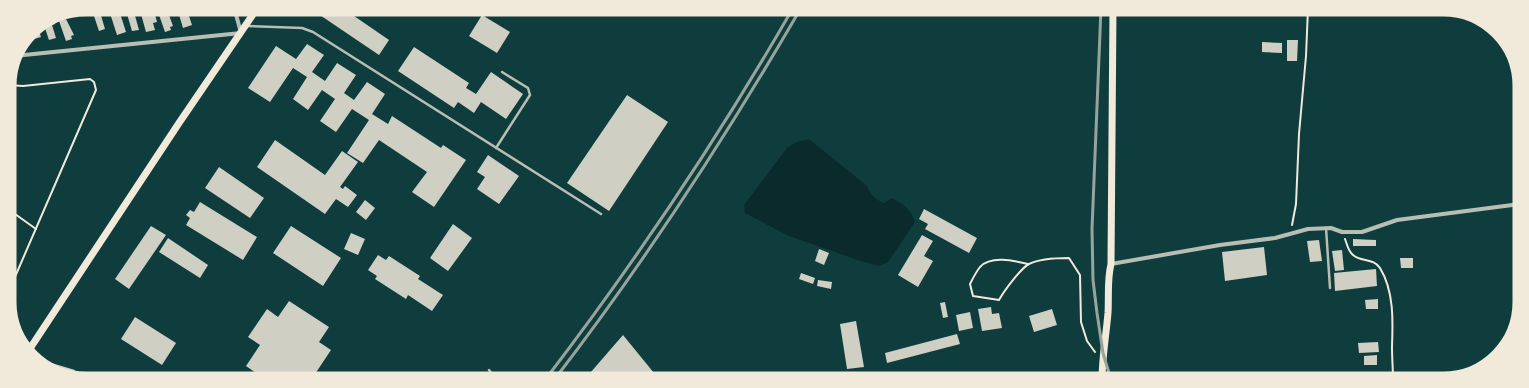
<svg xmlns="http://www.w3.org/2000/svg" width="1529" height="388" font-family="Cabin,sans-serif">
<style>
.water{fill:#0a2a2b}
.building{fill:#cfcfc3}
.lines{fill:none;stroke-linecap:round;stroke-linejoin:round}
.path{stroke:#f1e9da;stroke-width:2}
.service{stroke:#b8beb3;stroke-width:2.5}
.minor{stroke:#b8beb3;stroke-width:4}
.secondary{stroke:#f1e9da;stroke-width:7}
.rail{stroke:#97a49c;stroke-width:3}
.rim{fill:none;stroke:#f1e9da;stroke-width:5}
</style>
<rect width="100%" height="100%" fill="#0f3d3e"/>
<!-- water -->
<path class="water" d="M 809,139 L 867,186 C 871,195 875,199 884,203 L 892,198 C 903,204 911,209 915,222 L 888,262 L 880,266 L 864,262 L 789,236 L 745,213 L 744,205 L 787,148 L 797,142 Z"/>
<!-- building -->
<g class="building">
<polygon points="86,7 88,13 74,17 71,10"/>
<polygon points="91,7 101,7 103,11 100,12 105,29 99,31"/>
<polygon points="108,7 118,7 126,32 117,35"/>
<polygon points="125,7 135,7 136,12 134,12 139,30 132,31"/>
<polygon points="139,7 153,7 157,22 153,23 155,30 146,32"/>
<polygon points="181,7 186,7 192,25 183,28 177,8"/>
<polygon points="308,7 341,7 389,40 379,55"/>
<polygon points="165,10 167,15 169,15 173,26 170,27 171,30 165,32 158,12"/>
<polygon points="482,15 510,32 497,53 469,36"/>
<polygon points="52,16 55,24 52,25 56,38 49,40 43,22"/>
<polygon points="66,19 74,35 71,36 72,39 66,41 59,21"/>
<polygon points="37,25 41,37 27,41 25,37 30,30"/>
<polygon points="1287,40 1298,40 1297,61 1287,61"/>
<polygon points="1262,42 1282,43 1282,53 1262,52"/>
<polygon points="307,44 324,55 312,72 325,81 337,63 356,75 344,93 354,100 367,82 385,94 372,114 388,124 392,116 441,148 443,145 466,160 434,207 412,192 427,172 379,140 363,163 347,153 369,120 352,109 336,132 320,121 335,99 322,90 308,110 293,99 307,77 293,68 270,102 248,88 276,46 296,59"/>
<polygon points="414,47 469,83 466,88 476,94 491,72 523,94 506,119 481,102 474,113 458,102 454,108 398,71"/>
<polygon points="627,95 668,122 609,211 567,183"/>
<polygon points="275,140 325,175 342,151 358,162 340,187 343,189 345,186 357,195 348,207 336,199 325,214 257,167"/>
<polygon points="488,155 519,176 499,204 477,189 485,177 477,172"/>
<polygon points="219,167 264,198 250,218 205,188"/>
<polygon points="365,200 375,208 366,220 356,212"/>
<polygon points="200,202 257,237 243,260 186,225 190,218 186,215 190,210 194,212"/>
<polygon points="924,209 977,238 969,253 925,229 928,224 919,219"/>
<polygon points="453,224 472,238 448,271 430,258"/>
<polygon points="151,226 166,235 129,289 115,279"/>
<polygon points="291,226 341,258 323,286 273,253"/>
<polygon points="351,233 365,239 358,255 344,249"/>
<polygon points="922,235 933,241 924,256 933,261 918,287 898,275"/>
<polygon points="168,238 208,265 200,278 159,252"/>
<polygon points="1353,239 1376,240 1376,246 1353,246"/>
<polygon points="1319,240 1322,261 1310,262 1307,241"/>
<polygon points="1264,247 1267,275 1225,281 1222,252"/>
<polygon points="819,249 829,253 824,265 815,261"/>
<polygon points="1342,250 1344,270 1335,271 1332,251"/>
<polygon points="378,255 386,260 389,256 420,276 418,279 443,295 432,311 408,295 406,299 375,279 377,276 368,270"/>
<polygon points="1400,258 1413,258 1413,268 1401,268"/>
<polygon points="1376,269 1377,286 1335,291 1334,273"/>
<polygon points="801,273 815,278 813,284 799,279"/>
<polygon points="818,280 832,282 831,289 817,286"/>
<polygon points="1378,299 1378,309 1366,309 1365,300"/>
<polygon points="289,301 329,327 319,342 331,350 311,380 300,372 295,380 266,380 246,366 260,345 248,337 267,309 278,317"/>
<polygon points="945,302 948,317 943,318 940,303"/>
<polygon points="991,307 992,314 999,313 1002,328 982,331 978,309"/>
<polygon points="1052,309 1057,325 1034,332 1029,316"/>
<polygon points="970,312 973,328 959,331 956,315"/>
<polygon points="135,317 176,343 162,365 121,339"/>
<polygon points="856,321 864,367 847,369 840,324"/>
<polygon points="957,334 960,344 887,363 885,353"/>
<polygon points="623,335 654,373 647,380 584,380"/>
<polygon points="1378,342 1379,352 1359,353 1358,343"/>
<polygon points="1377,355 1377,365 1364,365 1364,356"/>
<polygon points="45,361 75,370 72,379 44,365"/>
</g>
<g class="lines">
<!-- path -->
<g class="path">
<polyline points="7,85 23,86 90,79 94,82 96,90 8,293"/>
<polyline points="8,209 36,229"/>
<polyline points="1292,225 1296,204 1299,134 1306,56 1308,8"/>
<path d="M 1345,239 C 1347,244 1348,251 1353,255 C 1361,262 1374,258 1380,268 C 1394,291 1393,320 1392,347 C 1392,358 1393,370 1393,381"/>
<path d="M 1028,264 C 1015,261 991,255 980,267 C 976,272 973,278 970,284 L 973,296 L 999,300 C 1004,291 1021,268 1029,264 C 1039,259 1057,258 1069,258 L 1080,275 L 1081,322 L 1087,341 L 1095,352"/>
</g>
<!-- service -->
<g class="service">
<polyline points="246,26 302,28 313,32 601,214"/>
<polyline points="496,148 530,95 528,88 502,72"/>
<polyline points="1326,228 1330,288"/>
<polyline points="489,370 497,380"/>
</g>
<!-- minor -->
<g class="minor">
<polyline points="14,56 241,33 234,7"/>
<polyline points="1111,264 1220,245 1275,238 1308,229 1331,228 1342,232 1362,232 1397,220 1520,204"/>
</g>
<!-- secondary -->
<g class="secondary">
<polyline points="27,353 179,123 258,7"/>
<path d="M 1102,380 C 1102,358 1106,336 1108,313 C 1109,296 1107,280 1111,264 L 1113,8"/>
</g>
<!-- rail -->
<g class="rail">
<polyline points="1101,8 1092,229 1093,280 1097,313 1103,353 1111,380"/>
<path d="M 545,380 C 636,261 719,137 793,8"/>
<path d="M 554,380 C 645,262 726,137 801,8"/>
</g>
</g>
<!-- crop -->
<path d="M0 0H1529V388H0ZM86 14H1443A72 72 0 0 1 1515 86V302A72 72 0 0 1 1443 374H86A72 72 0 0 1 14 302V86A72 72 0 0 1 86 14Z" fill="#f1e9da" fill-rule="evenodd"/>
<path class="rim" d="M86 14H1443A72 72 0 0 1 1515 86V302A72 72 0 0 1 1443 374H86A72 72 0 0 1 14 302V86A72 72 0 0 1 86 14Z"/>
</svg>
